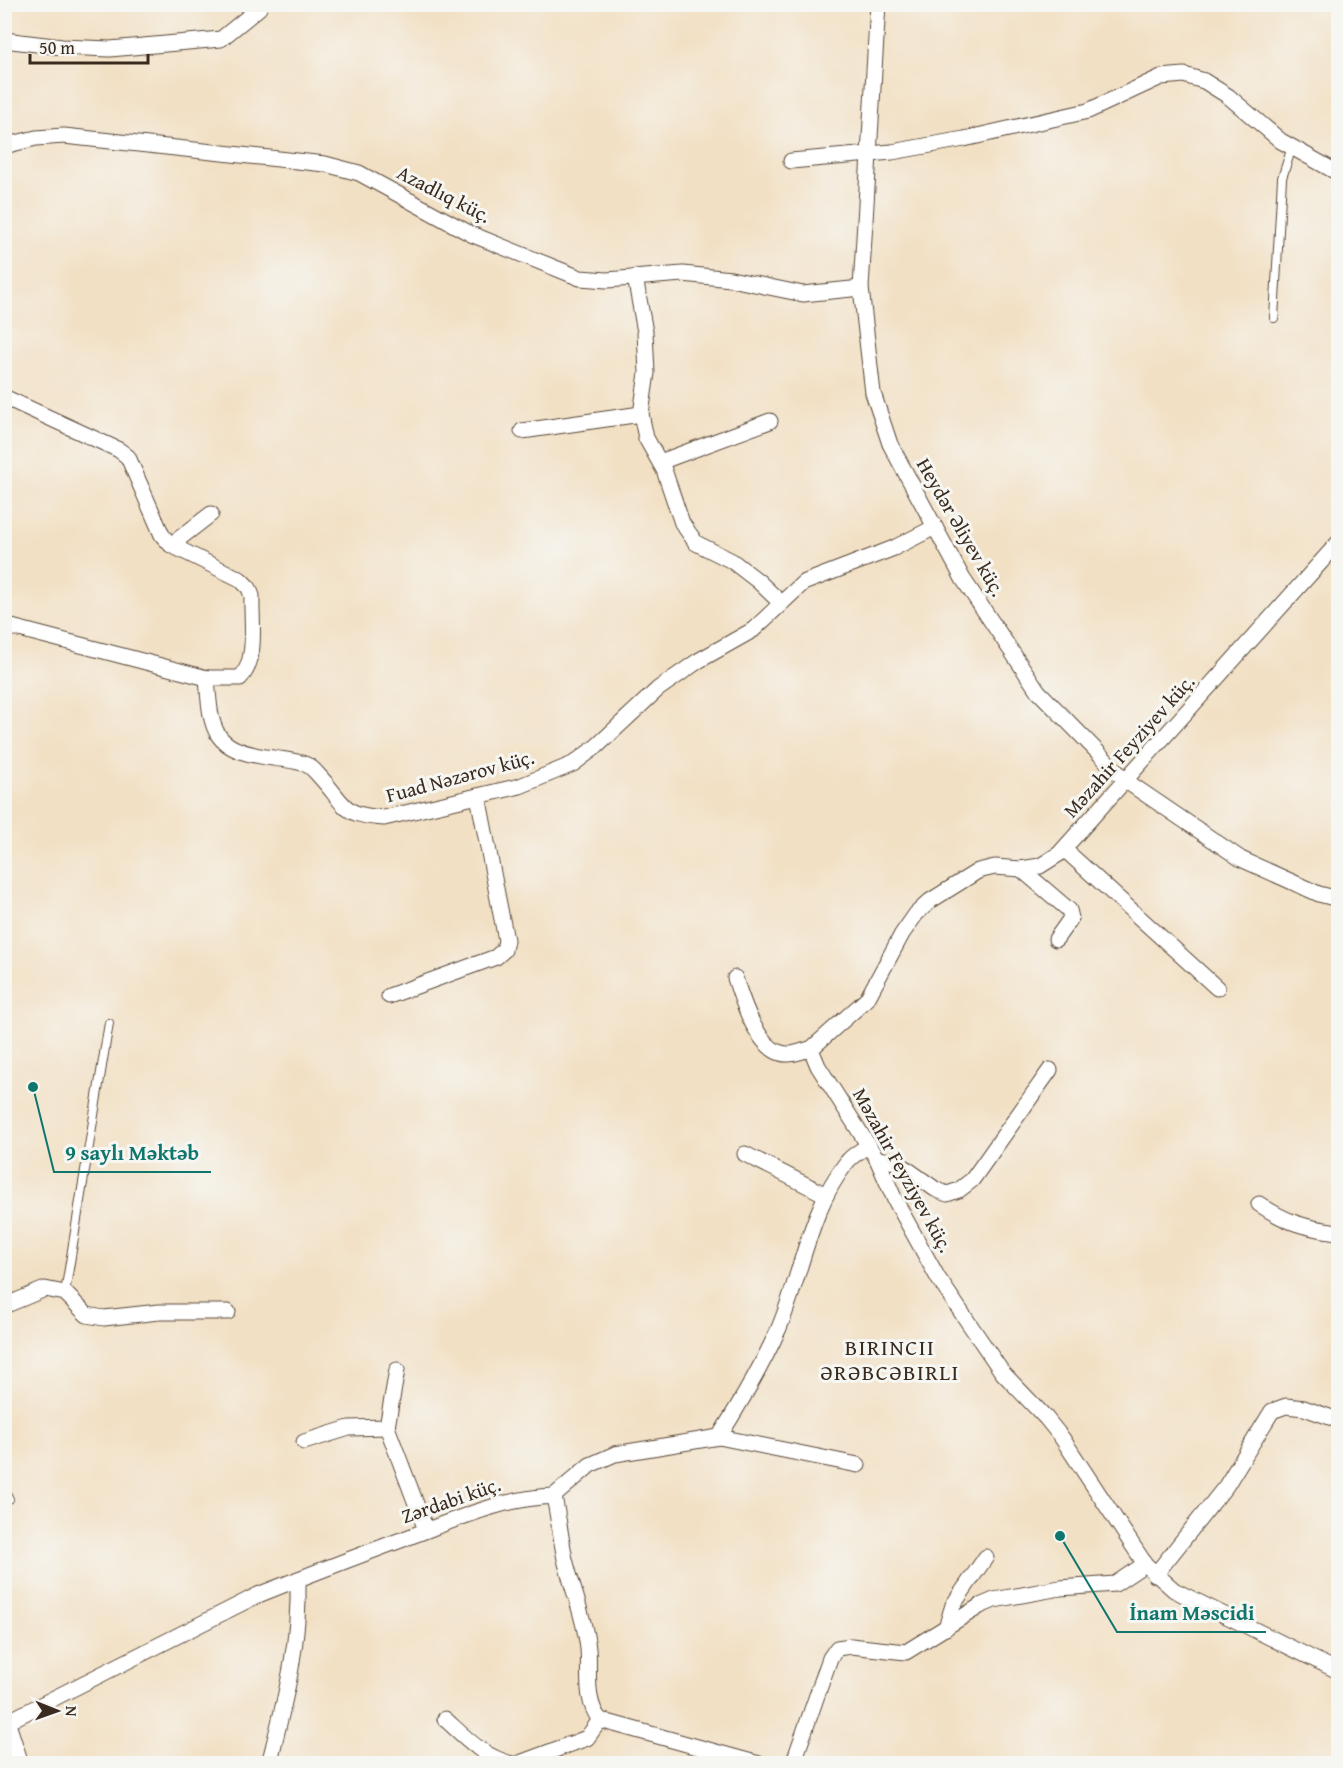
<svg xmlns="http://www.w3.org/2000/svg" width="1343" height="1768" font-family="'Gentium Book Plus',serif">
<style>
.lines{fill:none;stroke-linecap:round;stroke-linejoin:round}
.service-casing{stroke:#564537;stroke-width:10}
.minor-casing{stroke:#564537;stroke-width:17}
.secondary-casing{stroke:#564537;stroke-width:23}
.service{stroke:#fff;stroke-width:8}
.minor{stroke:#fff;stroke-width:15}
.secondary{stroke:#fff;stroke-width:21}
.labels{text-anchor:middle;stroke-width:6;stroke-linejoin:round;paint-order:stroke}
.street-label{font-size:20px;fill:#3b2a1e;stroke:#f6f6f2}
.quarter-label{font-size:22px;letter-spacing:1.5px;fill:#3b2a1e;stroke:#f6f6f2}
.leader{fill:none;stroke:#0f766e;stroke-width:2}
.callout-dot{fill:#0f766e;stroke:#f6f6f2;stroke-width:2}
.callout-label{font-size:21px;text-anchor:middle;font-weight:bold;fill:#0f766e;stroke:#f6f6f2;stroke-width:6;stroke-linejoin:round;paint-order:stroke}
</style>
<rect width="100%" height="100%" fill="#f6f6f2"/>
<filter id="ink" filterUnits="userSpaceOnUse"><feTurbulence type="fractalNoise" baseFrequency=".0167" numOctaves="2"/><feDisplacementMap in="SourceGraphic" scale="12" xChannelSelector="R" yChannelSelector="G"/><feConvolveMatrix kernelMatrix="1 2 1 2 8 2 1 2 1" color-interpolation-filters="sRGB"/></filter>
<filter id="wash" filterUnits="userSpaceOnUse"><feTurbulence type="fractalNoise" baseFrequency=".008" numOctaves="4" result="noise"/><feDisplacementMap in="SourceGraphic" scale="24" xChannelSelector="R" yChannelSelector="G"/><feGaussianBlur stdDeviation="1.35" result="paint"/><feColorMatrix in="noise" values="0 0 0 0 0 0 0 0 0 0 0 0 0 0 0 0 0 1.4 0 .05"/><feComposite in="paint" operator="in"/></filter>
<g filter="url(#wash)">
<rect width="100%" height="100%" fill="#f2e0c4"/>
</g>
<g filter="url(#ink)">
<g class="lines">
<!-- service casing -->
<g class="service-casing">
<g id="service">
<polyline points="1274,318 1282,178 1292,147"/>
<polyline points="65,1293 109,1023"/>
<polyline points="4,1488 9,1499"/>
</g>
</g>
<!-- minor casing -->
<g class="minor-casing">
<g id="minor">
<polyline points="878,4 861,288 873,393 890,444 963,579 1038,691 1126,781 1241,859 1319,894 1338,899"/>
<polyline points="4,40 62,47 110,49 221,39 259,8"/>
<polyline points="4,146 36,138 64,136 325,164 359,173 471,234 580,278 607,280 683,274 731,279 803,294 861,288"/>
<polyline points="791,161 892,152 964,139 1088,111 1161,77 1184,75 1204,81 1228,96 1281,141 1338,173"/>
<polyline points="635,277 645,332 647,373 641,414 646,438 664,470 682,523 696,543 732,561 758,581 781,603"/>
<path d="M 4,397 L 119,450 L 128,457 L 162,535 L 171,545 L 240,579 L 249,588 L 252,596 C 251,620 258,661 240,678 L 207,678"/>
<polyline points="522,431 641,414"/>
<polyline points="660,462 770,421"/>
<polyline points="1338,543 1059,854 1040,866 1021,869 995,867 978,871 930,901 916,914 902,934 867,999 811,1049 818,1066 877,1159 895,1200 938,1278 1002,1372 1046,1418 1062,1438 1145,1564 1174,1590 1338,1671"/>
<polyline points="171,545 211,514"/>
<path d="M 4,625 L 207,678 C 211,734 213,750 273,758 C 284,760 299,760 309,766 C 314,769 318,775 322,779 C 347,807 342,815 384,818 L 520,786 L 573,764 L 597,746 L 658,689 L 698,661 L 753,630 L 803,583 L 894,548 L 935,527"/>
<polyline points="1064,849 1217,988"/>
<polyline points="1021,869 1069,910 1071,918 1056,939"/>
<path d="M 735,978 C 742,1000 759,1056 789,1054 C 796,1054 804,1050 811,1049"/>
<polyline points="389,996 496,957 504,950 506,940 478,796"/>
<polyline points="745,1154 826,1195"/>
<polyline points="877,1159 897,1162 935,1189 947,1194 959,1190 972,1180 1050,1070"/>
<path d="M 1259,1204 C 1287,1223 1306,1228 1338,1232"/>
<polyline points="4,1306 45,1289 65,1293 87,1315 104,1318 159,1312 228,1312"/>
<polyline points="397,1370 387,1427 426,1530"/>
<polyline points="719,1437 858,1465"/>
<polyline points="304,1442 349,1428 387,1427"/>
<path d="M 554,1496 L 590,1465 L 615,1454 L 719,1437 C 741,1402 762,1366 779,1328 C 802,1273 809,1210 847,1162 C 852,1155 862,1150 869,1145"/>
<polyline points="1155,1575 1226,1486 1272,1411 1286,1406 1304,1408 1338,1420"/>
<polyline points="946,1628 953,1605 986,1557"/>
<path d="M 445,1719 C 466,1738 483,1757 512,1764"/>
<path d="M 5,1723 L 258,1595 C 308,1575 358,1556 409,1537 C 457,1519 503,1498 554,1496 C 558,1517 561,1538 565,1559 C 572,1589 585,1618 588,1649 C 590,1673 584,1700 600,1720 L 759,1764"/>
<path d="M 269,1764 C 285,1700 300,1645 298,1579"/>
<polyline points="517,1764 587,1738 600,1720"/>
<polyline points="793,1764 830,1658 837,1648 851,1646 906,1652 980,1606 994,1600 1060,1588 1115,1584 1145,1564"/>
</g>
</g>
<!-- secondary casing -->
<g class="secondary-casing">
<polyline id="secondary" points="4,1721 18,1764"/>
</g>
<!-- service -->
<use href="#service" class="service"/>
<!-- minor -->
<use href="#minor" class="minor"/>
<!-- secondary -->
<use href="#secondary" class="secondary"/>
</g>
</g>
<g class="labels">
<!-- street labels -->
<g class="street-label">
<text transform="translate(444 194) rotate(27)" y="7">Azadlıq küç.</text>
<text transform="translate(961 527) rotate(60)" y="7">Heydər Əliyev küç.</text>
<text transform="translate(1129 746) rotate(-48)" y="7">Məzahir Feyziyev küç.</text>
<text transform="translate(460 776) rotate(-15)" y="7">Fuad Nəzərov küç.</text>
<text transform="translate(903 1170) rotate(61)" y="7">Məzahir Feyziyev küç.</text>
<text transform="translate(451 1500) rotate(-19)" y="7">Zərdabi küç.</text>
</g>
<!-- quarter labels -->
<g class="quarter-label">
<text x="890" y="1355">BIRINCII<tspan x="890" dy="25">ƏRƏBCƏBIRLI</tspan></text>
</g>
</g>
<!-- callouts -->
<path class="leader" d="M33 1087L54 1172H211M1060 1536L1117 1632H1266"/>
<g class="callout-dot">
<circle cx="33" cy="1087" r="6"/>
<circle cx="1060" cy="1536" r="6"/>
</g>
<g class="callout-label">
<text x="132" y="1160">9 saylı Məktəb</text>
<text x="1192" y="1620">İnam Məscidi</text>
</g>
<!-- margin -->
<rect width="1343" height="1768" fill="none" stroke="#f6f6f2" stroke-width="24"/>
<!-- north arrow -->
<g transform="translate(57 1711) rotate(91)" stroke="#f6f6f2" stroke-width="4.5" paint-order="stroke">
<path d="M0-4.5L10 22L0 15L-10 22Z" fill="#3b2a1e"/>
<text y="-9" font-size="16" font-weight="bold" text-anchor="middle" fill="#3b2a1e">N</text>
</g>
<!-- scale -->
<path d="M30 54v9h118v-9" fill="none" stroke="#3b2a1e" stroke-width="3"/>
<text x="39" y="54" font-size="18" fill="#3b2a1e" stroke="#f6f6f2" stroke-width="4.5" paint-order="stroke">50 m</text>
</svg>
